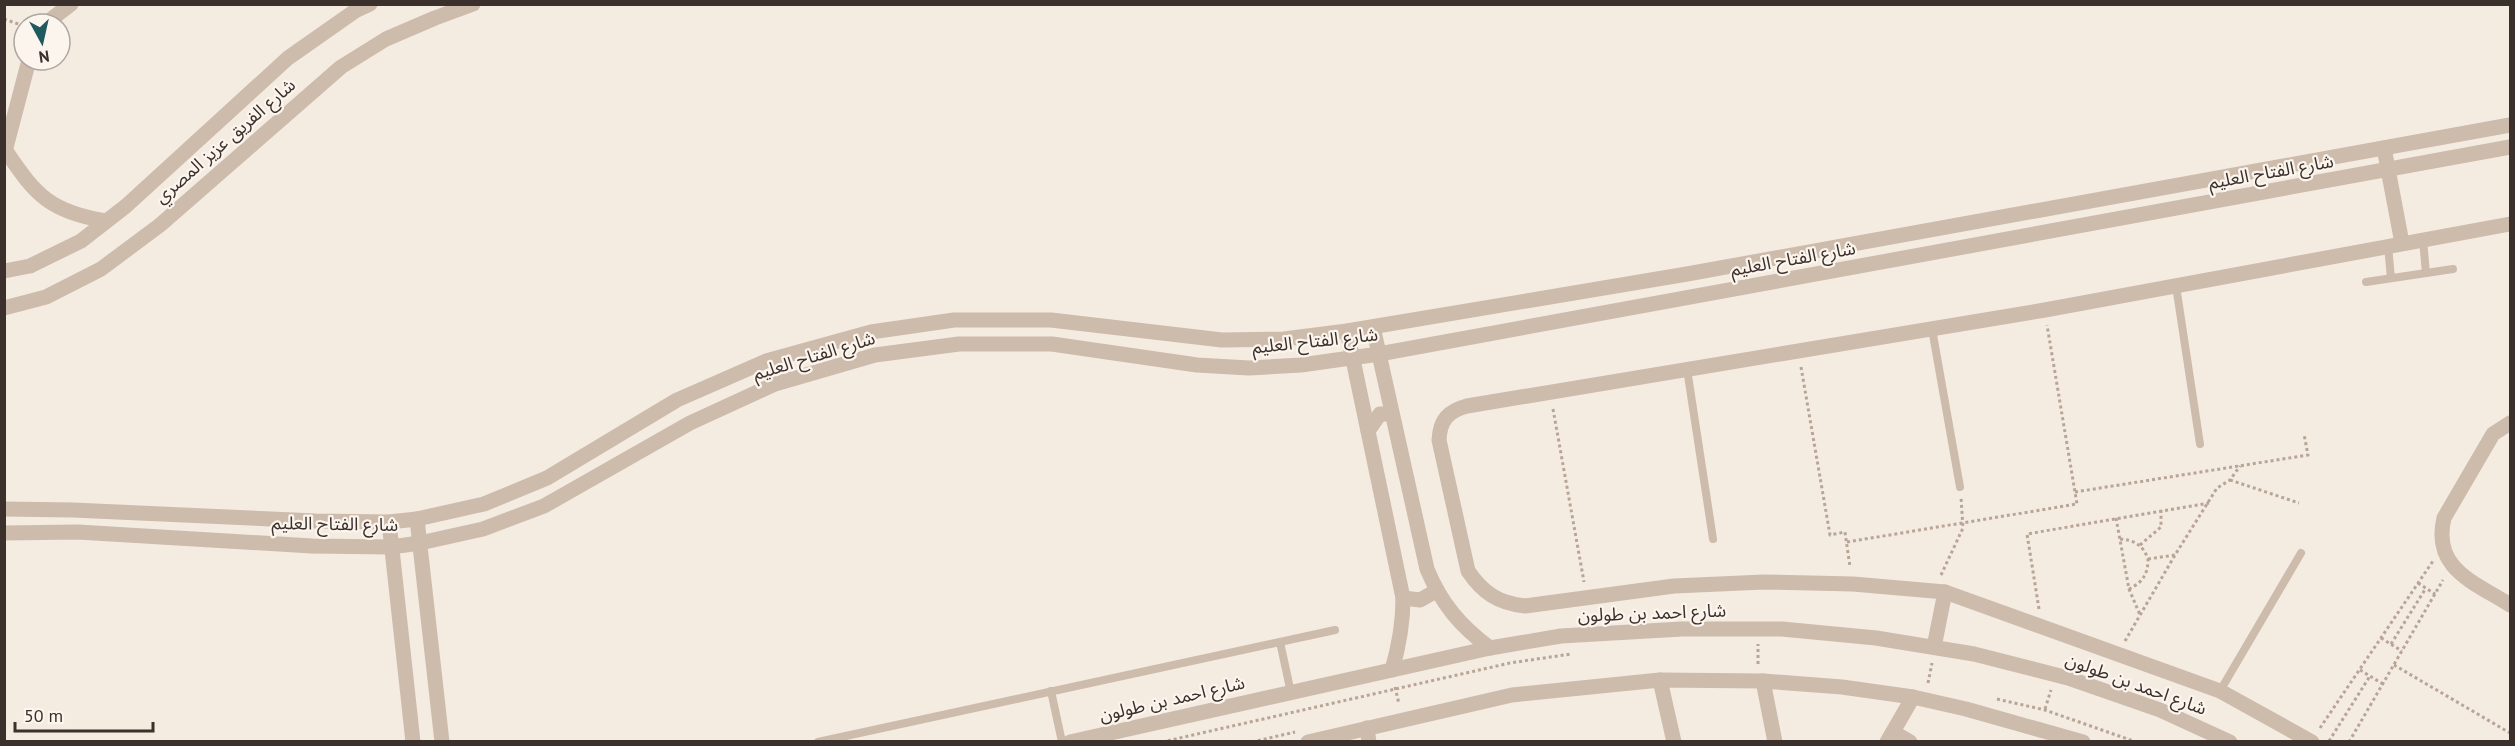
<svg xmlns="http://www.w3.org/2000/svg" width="2515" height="746" viewBox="0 0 2515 746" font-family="'PT Sans','Noto Sans Arabic',sans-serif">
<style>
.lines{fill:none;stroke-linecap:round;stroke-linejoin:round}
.path{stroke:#b9a596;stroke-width:3;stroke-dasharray:3 3;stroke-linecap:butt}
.service{stroke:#cdbbac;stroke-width:8}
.minor{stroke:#cdbbac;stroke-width:15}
.tertiary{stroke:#cdbbac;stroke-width:15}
.labels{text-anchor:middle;stroke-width:4.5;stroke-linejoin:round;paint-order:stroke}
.street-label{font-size:18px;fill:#3b302b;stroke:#fbf5ee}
</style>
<rect width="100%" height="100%" fill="#f4ebe1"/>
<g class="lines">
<!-- path -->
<g class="path">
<path d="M4,19L24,26"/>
<path d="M1801,367L1830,535L1845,532L1850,567"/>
<path d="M1553,409L1584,582"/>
<path d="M2230,480L2299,503"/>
<path d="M2075,492L2308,455L2304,434"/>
<path d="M2116,518L2129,589L2140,615"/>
<path d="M2120,539C2134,540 2143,545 2148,559C2148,574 2143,582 2129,589"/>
<path d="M1847,542L2077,504L2047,325"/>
<path d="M2140,545L2161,527V510"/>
<path d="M2148,559L2175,555"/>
<path d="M1941,575L1963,528L1961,497"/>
<path d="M2418,583L2435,594"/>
<path d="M2039,609L2027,534L2209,503"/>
<path d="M2381,638L2402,651"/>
<path d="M2125,641L2175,555L2217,488L2230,480L2240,466"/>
<path d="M2391,644L2426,588"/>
<path d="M1758,664V644"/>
<path d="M2394,665L2510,733"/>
<path d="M2360,670L2383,684"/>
<path d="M1928,683L1932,663"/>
<path d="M1395,687L1399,704"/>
<path d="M1997,699L2045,710L2136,742"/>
<path d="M2045,709L2051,690"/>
<path d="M2320,728L2433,561"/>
<path d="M2329,741L2370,676"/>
<path d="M1162,742L1510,663L1571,654"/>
<path d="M1252,742L1295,732"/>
<path d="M2349,742L2443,580"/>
</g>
<!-- service -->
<g class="service">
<path d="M2423,240L2426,273"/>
<path d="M2388,246L2391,278"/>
<path d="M2366,282L2453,269"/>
<path d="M2176,286L2200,444"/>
<path d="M1932,329L1960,487"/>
<path d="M1687,369L1713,539"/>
<path d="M1280,642L1291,693"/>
<path d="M1051,691L1062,742"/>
<path d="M2220,691L2301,553"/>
<path d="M818,742L1335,630"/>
</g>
<!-- minor -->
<g class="minor">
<path d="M45,24L71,4"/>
<path d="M2384,148L2402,243"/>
<path d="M6,151C36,196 51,212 106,221"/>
<path d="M4,155L29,60"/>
<path d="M4,271L30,266L81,241L126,206L288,58L355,11L370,4"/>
<path d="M4,308L46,297L101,269L160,225L341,67L386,39L435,18L473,4"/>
<path d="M1373,327L1427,569C1441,603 1460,626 1490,648"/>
<path d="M1347,331L1403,598C1403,624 1399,646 1392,670"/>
<path d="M2510,423L2493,434L2444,518C2432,569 2474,582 2510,605"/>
<path d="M1368,431L1380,414H1392"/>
<path d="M4,509L73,510L316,521L389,522L417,519L484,504L547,478L677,400L766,361L871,332L954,320H1051L1222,340L1284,339L1347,331L1687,274L2510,125"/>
<path d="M417,519L442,742"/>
<path d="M389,522L413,742"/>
<path d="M4,533L78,532L312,546L391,547L420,543L483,529L544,506L690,423L775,384L875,355L959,344H1052L1197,365L1249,368L1301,365L1379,354L2510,147"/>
<path d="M1403,598L1420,600L1436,591"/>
<path d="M1934,647L1945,592"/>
<path d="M1660,680L1674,742"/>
<path d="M1763,681L1775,742"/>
<path d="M1367,728L1369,742"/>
<path d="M1893,732L1910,742"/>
<path d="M1887,742L1913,697"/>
<path d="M2312,742L2220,691L1945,592L1853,584L1764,582L1674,586L1525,606C1498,603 1483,593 1468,571L1439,440C1440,420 1448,411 1467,406L2045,310L2510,224"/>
</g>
<!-- tertiary -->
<g class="tertiary">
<path d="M1070,742L1490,648L1561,636L1682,629H1782L1876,638L1974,654L2068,678L2160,710L2230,742"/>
<path d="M1308,742L1512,695L1660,680L1763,681L1842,687L1913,697L1966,709L2083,742"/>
</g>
</g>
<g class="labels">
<!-- street labels -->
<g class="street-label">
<text transform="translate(225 141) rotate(-41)" y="6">شارع الفريق عزيز المصري</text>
<text transform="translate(2271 172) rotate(-10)" y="6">شارع الفتاح العليم</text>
<text transform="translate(1793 259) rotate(-10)" y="6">شارع الفتاح العليم</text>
<text transform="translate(1315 341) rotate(-6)" y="6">شارع الفتاح العليم</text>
<text transform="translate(814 356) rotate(-17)" y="6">شارع الفتاح العليم</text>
<text transform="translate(335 524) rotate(1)" y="6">شارع الفتاح العليم</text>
<text transform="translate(1652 613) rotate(-2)" y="6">شارع احمد بن طولون</text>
<text transform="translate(2136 684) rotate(20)" y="6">شارع احمد بن طولون</text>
<text transform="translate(1172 699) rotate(-13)" y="6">شارع احمد بن طولون</text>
</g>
</g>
<!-- border -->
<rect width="2515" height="746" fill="none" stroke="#3b302b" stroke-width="12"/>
<!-- north arrow -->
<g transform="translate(42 42) rotate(172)"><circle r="28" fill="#fbf5ee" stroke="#aea6a0" stroke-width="1.5"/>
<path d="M0-4.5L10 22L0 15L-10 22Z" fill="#1f5a5e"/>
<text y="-9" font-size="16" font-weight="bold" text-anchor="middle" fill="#3b302b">N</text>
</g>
<!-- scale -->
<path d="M15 722v9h138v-9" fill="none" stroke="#3b302b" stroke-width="3"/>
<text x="24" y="722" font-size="18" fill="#3b302b" stroke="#fbf5ee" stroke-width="4.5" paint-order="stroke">50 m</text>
</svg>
